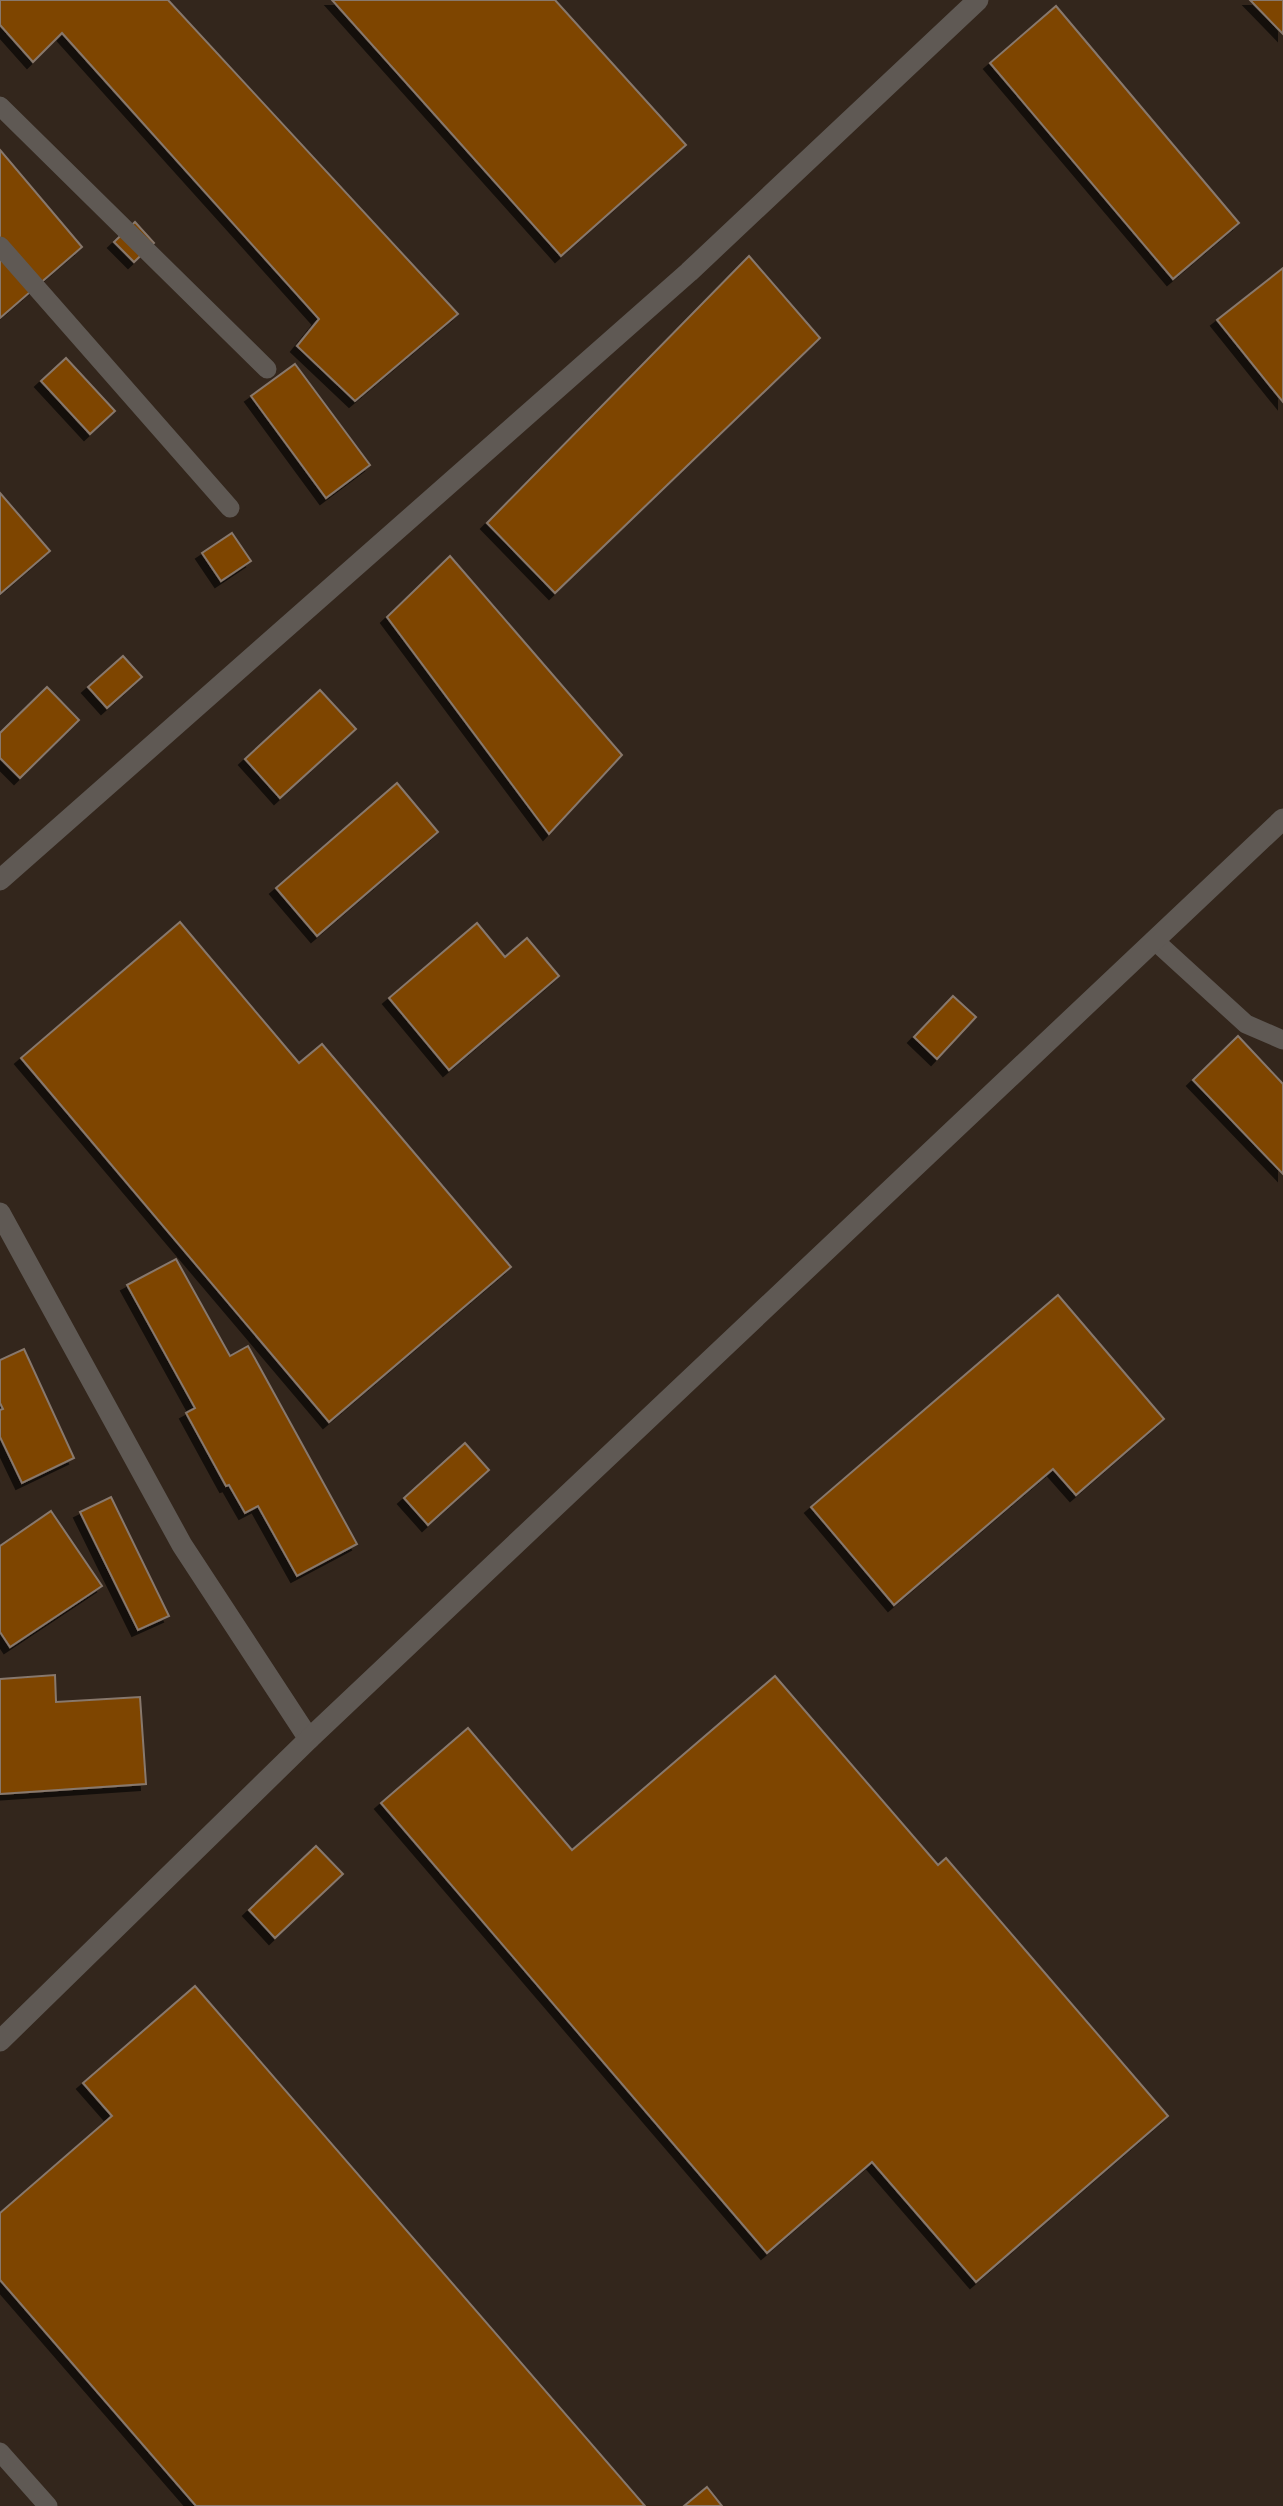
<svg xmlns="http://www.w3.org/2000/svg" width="1283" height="2506" viewBox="0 0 1283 2506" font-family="Manrope,sans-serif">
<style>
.building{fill:#7e4500;stroke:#88786c;stroke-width:2;filter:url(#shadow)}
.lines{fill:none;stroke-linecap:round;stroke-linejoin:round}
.lane{stroke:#5f5954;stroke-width:19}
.street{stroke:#5f5954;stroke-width:21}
</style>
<defs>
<filter id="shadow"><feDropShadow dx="-6" dy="6" stdDeviation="0" flood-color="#0009"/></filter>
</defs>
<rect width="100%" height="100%" fill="#33261c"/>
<!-- building -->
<g class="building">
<path d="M0,0H168L458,314L355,401L297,346L319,319L62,33L33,62L0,25Z"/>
<path d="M332,0H555L686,145L561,256Z"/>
<path d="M1250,0H1283V34Z"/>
<path d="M1056,6L1239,223L1173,279L990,63Z"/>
<path d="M0,150L82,247L0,318Z"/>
<path d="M135,222L154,243L134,262L114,242Z"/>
<path d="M749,256L820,338L555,593L487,523Z"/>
<path d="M1283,268V402L1217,320Z"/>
<path d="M66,358L115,411L90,434L41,381Z"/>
<path d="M295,364L370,465L326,498L251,396Z"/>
<path d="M0,493L50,551L0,594Z"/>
<path d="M232,533L251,561L221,581L202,553Z"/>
<path d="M450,556L622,755L549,834L387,617Z"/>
<path d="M123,656L142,677L107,708L88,687Z"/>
<path d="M47,687L79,720L20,778L0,758V733Z"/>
<path d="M320,690L356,729L280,798L245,759Z"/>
<path d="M397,783L438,832L317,936L276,888Z"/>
<path d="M180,922L299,1063L322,1044L511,1267L329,1422L21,1058Z"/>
<path d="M477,923L505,957L527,938L559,976L449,1070L389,998Z"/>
<path d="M953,996L976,1017L937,1059L914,1037Z"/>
<path d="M1238,1036L1283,1084V1174L1193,1080Z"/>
<path d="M176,1259L230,1356L248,1346L357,1544L297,1576L258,1506L245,1513L229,1485L226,1486L186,1413L195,1408L127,1285Z"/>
<path d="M1058,1295L1164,1419L1076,1495L1053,1469L894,1605L811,1507Z"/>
<path d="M24,1349L74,1458L22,1483L0,1437V1410L3,1409L0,1403V1360Z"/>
<path d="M465,1443L489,1470L428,1525L404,1498Z"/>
<path d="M111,1497L169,1616L138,1630L80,1512Z"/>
<path d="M51,1511L102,1586L10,1647L0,1632V1546Z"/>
<path d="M55,1675L56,1702L140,1697L146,1784L0,1794V1679Z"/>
<path d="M775,1676L938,1865L946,1858L1168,2116L976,2282L872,2162L767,2253L381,1803L468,1728L572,1850Z"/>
<path d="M316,1846L343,1874L275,1938L249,1910Z"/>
<path d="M195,1986L645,2506H196L0,2280V2213L112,2116L83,2083Z"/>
<path d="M707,2487L722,2506H684Z"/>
</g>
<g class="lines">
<!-- lane -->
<g class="lane">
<path d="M0,106L267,369"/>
<path d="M0,246L230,508"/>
<path d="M1154,940L1246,1024L1283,1040"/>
<path d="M0,2452L48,2506"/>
</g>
<!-- street -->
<g class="street">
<path d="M0,880L689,272L978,0"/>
<path d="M0,1213L182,1545L309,1739"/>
<path d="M0,2041L309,1739L1283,819"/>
</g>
</g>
</svg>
